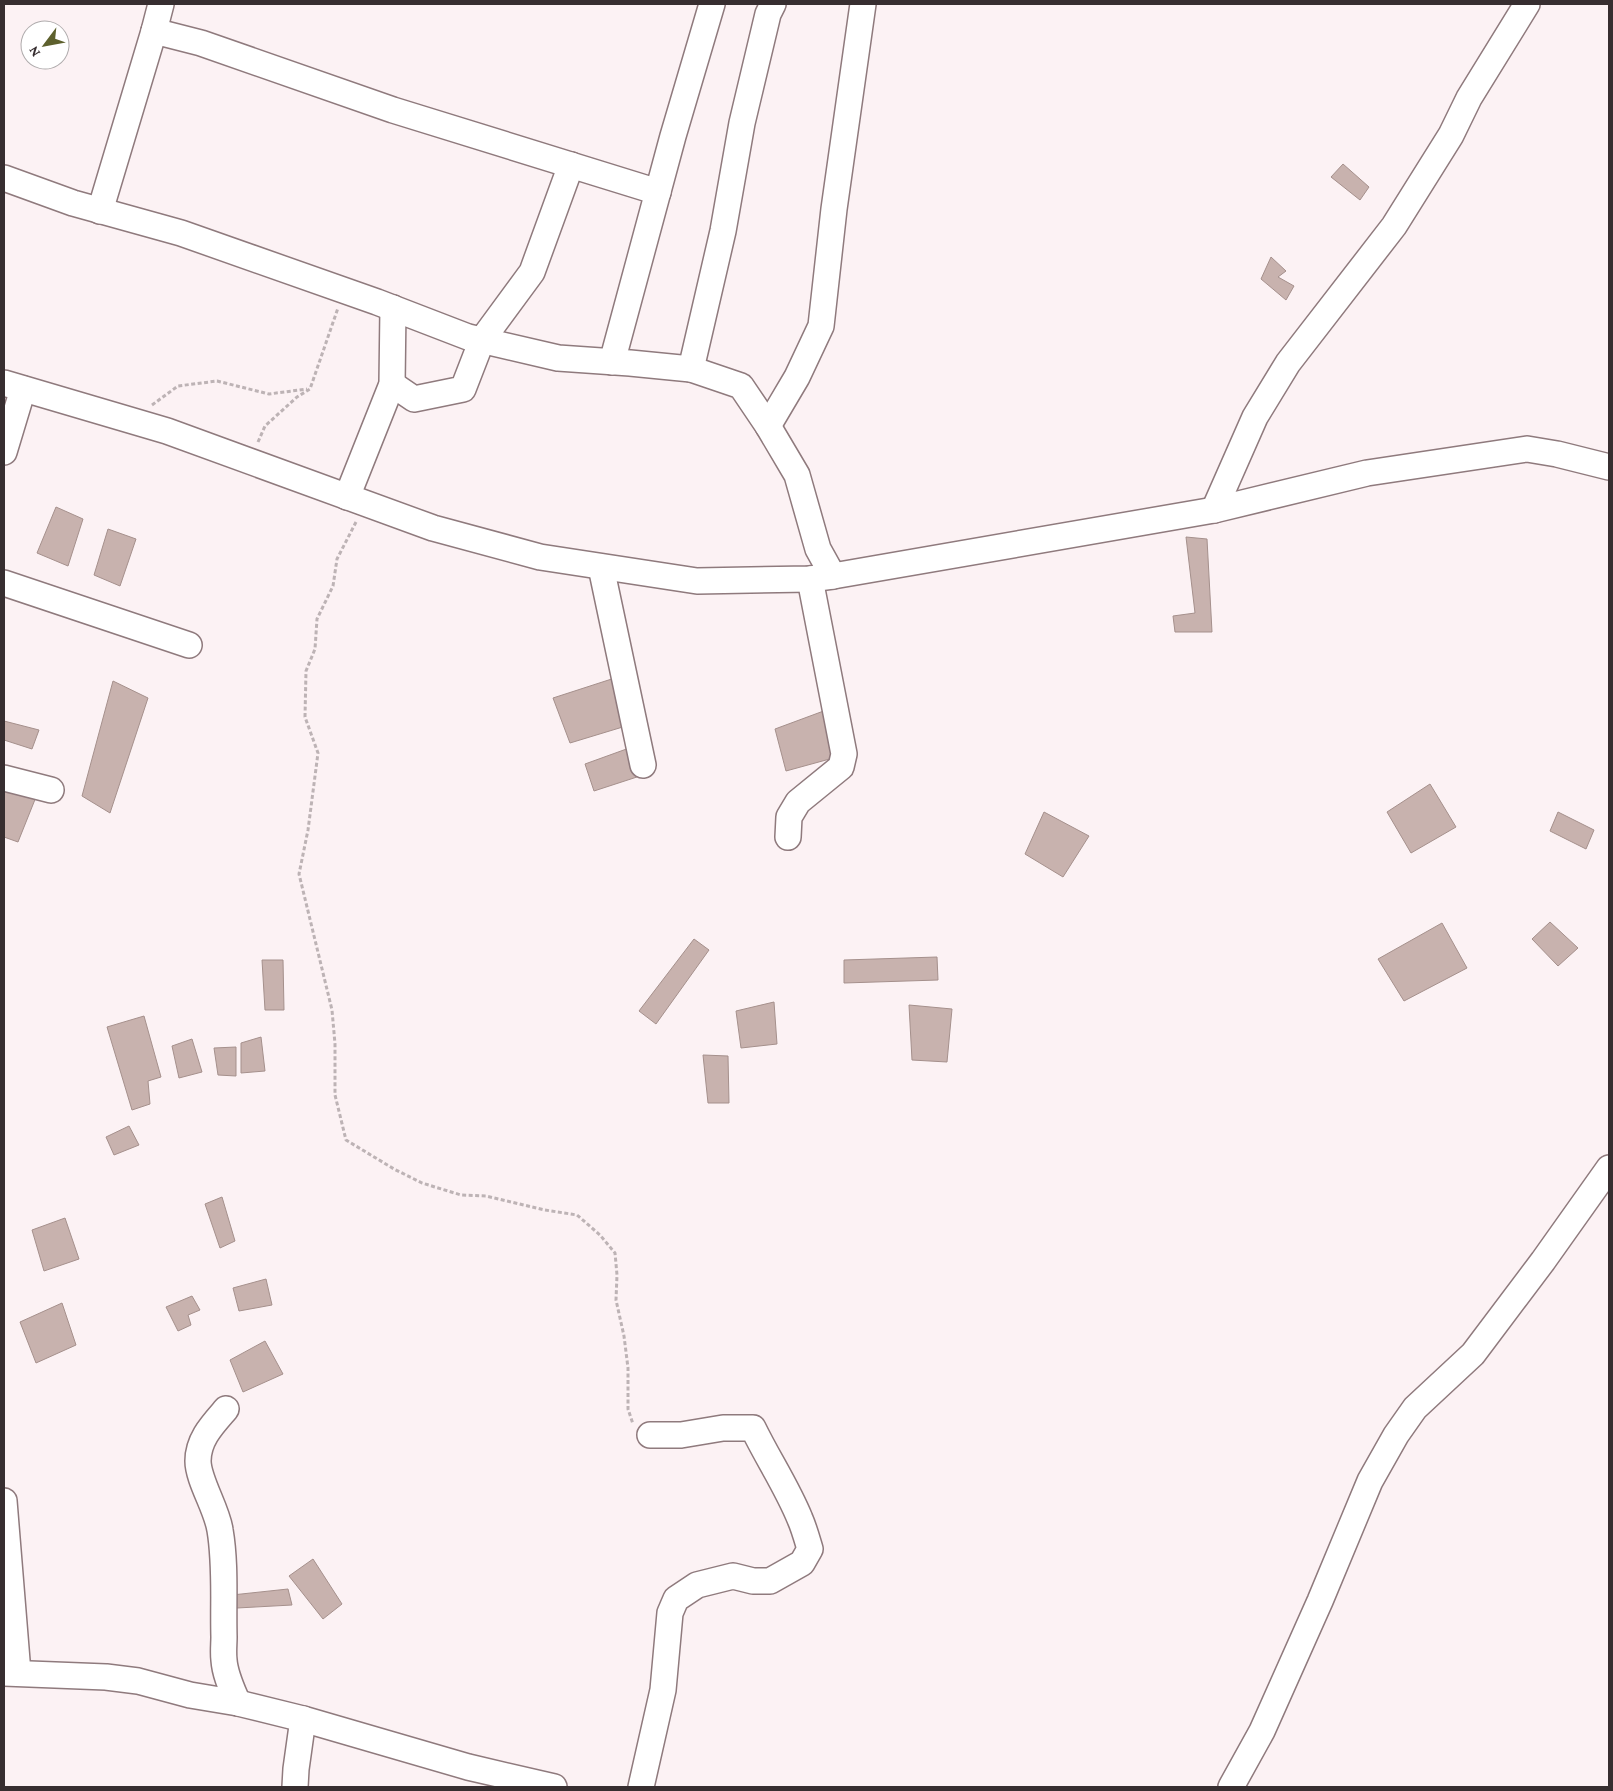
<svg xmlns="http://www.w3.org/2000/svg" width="1613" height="1791" viewBox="0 0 1613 1791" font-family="'Crimson Pro',serif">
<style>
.building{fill:#c8b2ae;stroke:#a5908c}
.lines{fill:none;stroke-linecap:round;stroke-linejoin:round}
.minor-casing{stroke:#8f7a7d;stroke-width:28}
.path{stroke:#bdb3b5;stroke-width:3;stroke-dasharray:4 2.5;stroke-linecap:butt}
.minor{stroke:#fff;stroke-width:25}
</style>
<rect width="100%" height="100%" fill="#fcf2f4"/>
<!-- building -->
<g class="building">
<path d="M1343,164L1369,187L1360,200L1331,177Z"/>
<path d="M1271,257L1286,271L1278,277L1294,286L1286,300L1261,279Z"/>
<path d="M56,507L83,519L68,566L37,553Z"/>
<path d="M108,529L136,539L120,586L94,575Z"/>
<path d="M1186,537L1207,539L1212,632H1175L1173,616L1195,613Z"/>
<path d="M624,675L626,726L570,743L553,698Z"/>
<path d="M113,681L148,698L110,813L82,796Z"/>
<path d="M829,709L837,757L786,771L775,729Z"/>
<path d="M4,721L39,730L32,749L4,740Z"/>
<path d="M632,747L640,776L594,791L585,764Z"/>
<path d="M1430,784L1456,827L1411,853L1387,812Z"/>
<path d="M4,785L38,792L18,842L4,837Z"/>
<path d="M1044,812L1089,836L1063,877L1025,854Z"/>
<path d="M1558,812L1594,830L1586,849L1550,831Z"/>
<path d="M1550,922L1578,948L1558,966L1532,939Z"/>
<path d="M1442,923L1467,968L1404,1001L1378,959Z"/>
<path d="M694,939L709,950L656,1024L639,1011Z"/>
<path d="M937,957L938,980L844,983V960Z"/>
<path d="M262,960H283L284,1010H265Z"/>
<path d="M774,1002L777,1044L741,1048L736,1011Z"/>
<path d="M909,1005L952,1009L947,1062L912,1060Z"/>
<path d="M144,1016L161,1077L148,1081L150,1104L132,1110L107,1027Z"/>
<path d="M261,1037L265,1071L241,1073V1043Z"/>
<path d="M192,1039L202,1072L179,1078L172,1046Z"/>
<path d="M236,1047V1076L218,1075L214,1048Z"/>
<path d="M703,1055L728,1056L729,1103H708Z"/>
<path d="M129,1126L139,1145L114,1155L106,1137Z"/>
<path d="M222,1197L235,1241L220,1248L205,1204Z"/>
<path d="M65,1218L79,1259L44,1271L32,1230Z"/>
<path d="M266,1279L272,1305L239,1311L233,1288Z"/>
<path d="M192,1296L200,1310L188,1315L191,1325L178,1331L166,1307Z"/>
<path d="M62,1303L76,1345L36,1363L20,1322Z"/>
<path d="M265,1341L283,1374L243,1392L230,1360Z"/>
<path d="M313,1559L342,1604L323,1619L289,1576Z"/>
<path d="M288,1589L292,1605L237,1608L232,1595Z"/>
</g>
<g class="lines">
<!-- minor casing -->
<g class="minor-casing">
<g id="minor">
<path d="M154,31L201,43L393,110L658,192"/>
<path d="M4,178L73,203L181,233L377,302L468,337L558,358L630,363L691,369L741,386L768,426L797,475L818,549L833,576"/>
<path d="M100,211L154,31L161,4"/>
<path d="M612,362L673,136L712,4"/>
<path d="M691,369L723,231L742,123L768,14L773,4"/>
<path d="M4,383L167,431L433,528L540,557L697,581L810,579L833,576L1214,510L1367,473L1527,449L1557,454L1609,467"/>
<path d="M392,384L414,399L463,389L482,340L532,272L571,165"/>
<path d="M768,426L797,377L821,326L834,209L863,4"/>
<path d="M4,452L23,389"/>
<path d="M347,497L392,384L393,308"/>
<path d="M1214,510L1255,417L1288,363L1394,226L1451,135L1469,98L1527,4"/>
<path d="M601,567L643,765"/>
<path d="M4,583L189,645"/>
<path d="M4,778L51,790"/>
<path d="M788,837L789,817L798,802L841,767L844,754L810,579"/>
<path d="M226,1409C213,1424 198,1439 198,1461C198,1480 217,1509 220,1530C226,1565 223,1602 224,1637C224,1644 223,1652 224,1660C225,1675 232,1689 238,1703"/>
<path d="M4,1501L18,1673"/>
<path d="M4,1673L106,1677L138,1681L190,1695L238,1703L303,1719L468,1767L554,1787"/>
<path d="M295,1787L296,1769L303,1719"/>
<path d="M641,1787L663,1690L670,1613L676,1599L697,1585L733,1576L753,1581H770L802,1563L810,1549C807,1539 804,1528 800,1519C787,1487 768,1459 753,1428H723L681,1435H650"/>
<path d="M1231,1787L1262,1731L1320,1601L1370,1481L1396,1435L1415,1408L1473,1354L1543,1261L1609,1168"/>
</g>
</g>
<!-- path -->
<g class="path">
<path d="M152,405L178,386L217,381L269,394L307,389"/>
<path d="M258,442L265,426L297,397L310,389L338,308"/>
<path d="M356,522L337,559L333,586L317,619L315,649L306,671L305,717L318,753L308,830L299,874L332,1010L335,1044V1095L346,1140L394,1169L422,1183L461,1195L486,1196L545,1210L577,1215L600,1235L615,1253L617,1275L616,1300L624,1336L628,1368V1409L633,1424"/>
</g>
<!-- minor -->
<use href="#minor" class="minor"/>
</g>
<!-- border -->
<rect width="1613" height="1791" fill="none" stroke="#372e30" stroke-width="10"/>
<!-- north arrow -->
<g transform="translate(45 45) rotate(238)"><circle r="24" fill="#ffffff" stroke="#afabac"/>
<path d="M0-4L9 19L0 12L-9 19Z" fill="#5d602d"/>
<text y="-8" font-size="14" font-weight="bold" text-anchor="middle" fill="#372e30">N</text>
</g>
</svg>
